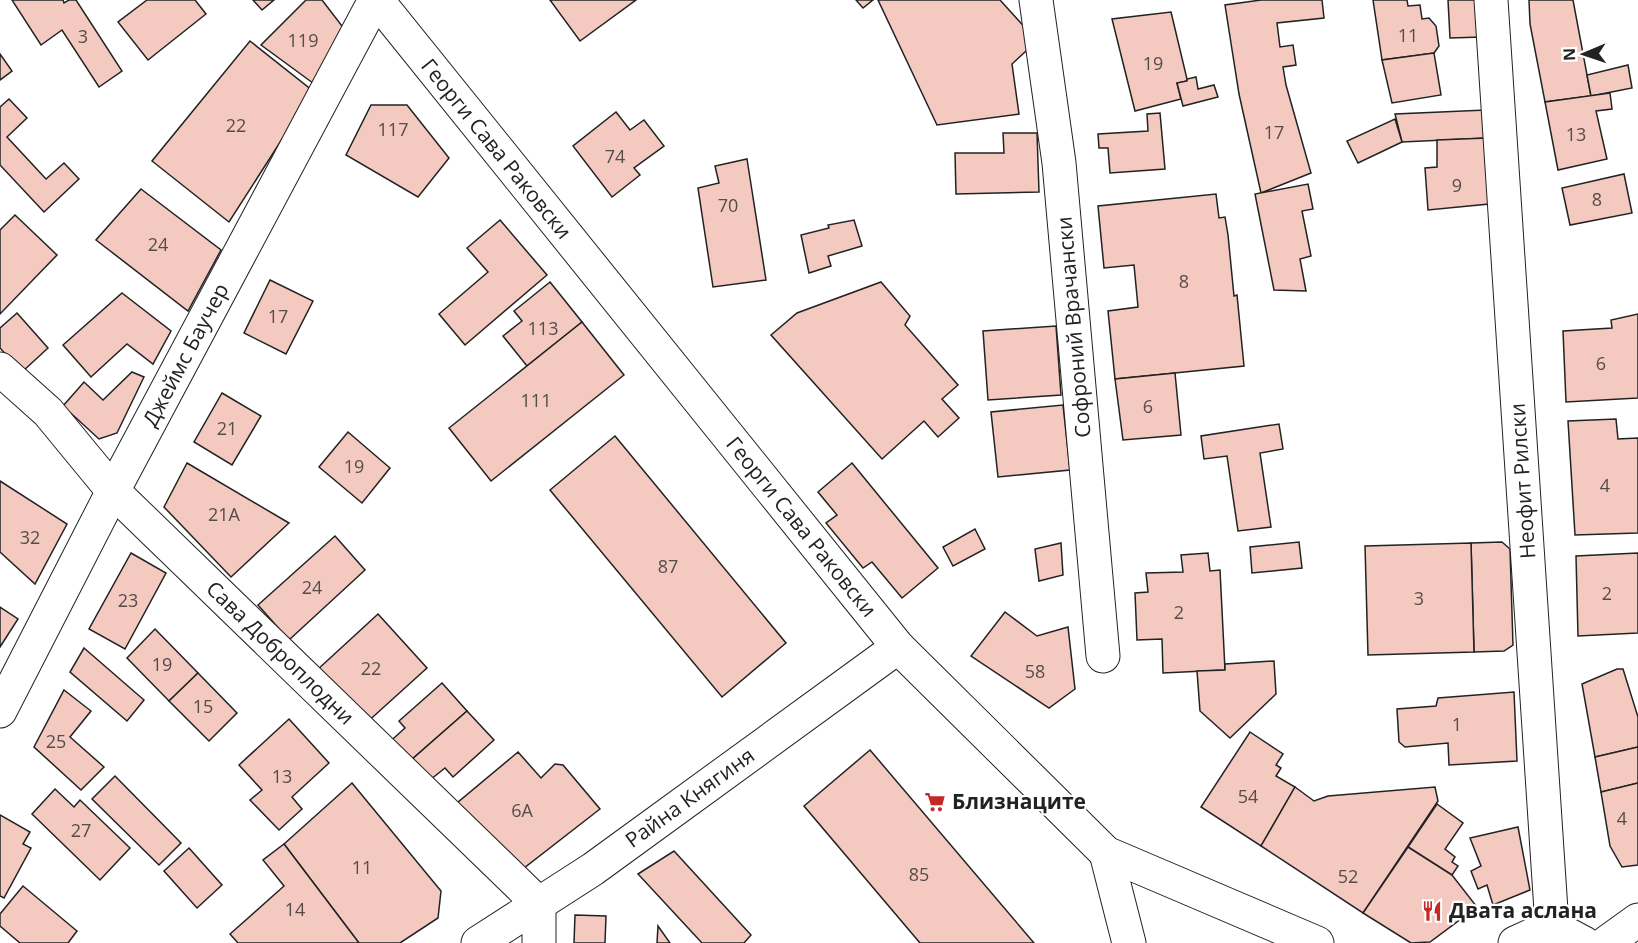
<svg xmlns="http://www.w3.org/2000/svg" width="1638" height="943" viewBox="0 0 1638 943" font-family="'Open Sans',sans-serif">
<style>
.building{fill:#f3c9c0;stroke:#222;stroke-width:1.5}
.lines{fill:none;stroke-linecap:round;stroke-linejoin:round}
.minor-casing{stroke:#222;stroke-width:35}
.minor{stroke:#fff;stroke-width:33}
.labels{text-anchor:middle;stroke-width:4.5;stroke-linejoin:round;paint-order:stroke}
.number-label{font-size:18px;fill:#564c4a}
.street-label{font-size:21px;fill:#222;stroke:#fff}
.poi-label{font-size:21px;font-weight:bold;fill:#222;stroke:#fff;text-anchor:start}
</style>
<rect width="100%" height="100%" fill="#fff"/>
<!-- building -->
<g class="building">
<path d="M12,0H63L64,3L69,0H76L122,71L99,87L62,30L41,45Z"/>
<path d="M147,0H195L206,14L148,60L118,22Z"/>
<path d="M253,0H274L262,10Z"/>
<path d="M306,0H322L342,26L344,37L317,86L261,45Z"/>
<path d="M550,0H636L580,41Z"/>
<path d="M856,0H873L863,8Z"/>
<path d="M878,0H1000L1037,41L1012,64L1019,114L937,125Z"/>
<path d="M1261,0H1322L1324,18L1277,23L1280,47L1293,45L1296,65L1283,67L1286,85L1311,173L1261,193L1239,94L1225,5Z"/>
<path d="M1373,0H1407L1408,6L1420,5L1422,19L1429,18L1436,26L1439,46L1434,53L1382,60Z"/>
<path d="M1448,0H1480L1482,37L1450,38Z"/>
<path d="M1529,0H1573L1591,96L1545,102L1530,24Z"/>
<path d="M1171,12L1187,79V81L1177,83L1181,99L1135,111L1112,19Z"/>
<path d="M250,41L313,91L229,222L152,161Z"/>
<path d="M1434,53L1441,95L1392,103L1382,60Z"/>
<path d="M0,54L12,71L0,80Z"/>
<path d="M1628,65L1632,88L1591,96L1587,75Z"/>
<path d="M1196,77L1198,89L1214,85L1218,97L1183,106L1177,83L1187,81V79Z"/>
<path d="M1610,93L1612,109L1596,111L1607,159L1558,170L1545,102Z"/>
<path d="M9,99L27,118L7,137L46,179L64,163L79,179L44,212L0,165V107Z"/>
<path d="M371,105H407L449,158L418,197L346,155Z"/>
<path d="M1486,110L1487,138L1402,142L1395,114Z"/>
<path d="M616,112L630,130L644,120L664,146L634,168L640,175L612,197L573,146Z"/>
<path d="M1160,113L1165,169L1110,173L1108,148H1099L1098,134L1148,131L1147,114Z"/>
<path d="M1395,119L1402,142L1358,163L1347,141Z"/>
<path d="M1003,133H1037L1039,192L956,194L955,153H1004Z"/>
<path d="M1487,138L1489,204L1428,210L1425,168L1437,167V140Z"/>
<path d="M747,159L766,280L713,287L698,188L719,183L715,166Z"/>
<path d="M1624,174L1632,213L1570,225L1562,188Z"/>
<path d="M1308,184L1313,209L1302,211L1311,256L1300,259L1306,291L1274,290L1255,194Z"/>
<path d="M141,189L221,250L188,311L96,240Z"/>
<path d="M1216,194L1219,218L1225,217L1228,235L1234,296L1237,295L1244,366L1115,379L1108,311L1138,307L1134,265L1104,268L1098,206Z"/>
<path d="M15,215L57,255L0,314V230Z"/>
<path d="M500,220L547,275L465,345L439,314L488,272L467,248Z"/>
<path d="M854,220L862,246L828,256L831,266L809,273L801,235L829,228L828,225Z"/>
<path d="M270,280L313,301L286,354L244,333Z"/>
<path d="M550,282L582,322L527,366L503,336L522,321L514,311Z"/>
<path d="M881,282L910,316L905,325L958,385L942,399L959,418L938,437L924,421L882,459L771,335L797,313Z"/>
<path d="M122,293L171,331L153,364L127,344L91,377L63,345Z"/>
<path d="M17,313L48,348L22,372L0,348V328Z"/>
<path d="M1638,314V398L1566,402L1563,331L1612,328L1611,320Z"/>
<path d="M582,322L624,375L491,481L449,428Z"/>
<path d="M1056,326L1061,395L988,400L983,331Z"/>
<path d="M132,372L144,377L117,433L99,439L63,406L84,382L103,400Z"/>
<path d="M1175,373L1181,435L1123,440L1115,379Z"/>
<path d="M222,393L261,416L232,465L194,442Z"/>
<path d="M1063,405L1070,470L998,477L991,412Z"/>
<path d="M1616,419L1618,439L1638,438V533L1575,535L1568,421Z"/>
<path d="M1279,424L1283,449L1260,453L1271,527L1238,531L1227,456L1204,459L1201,436Z"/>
<path d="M348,432L390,468L362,503L319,467Z"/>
<path d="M615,436L786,643L722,697L550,490Z"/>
<path d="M187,463L289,523L231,577L164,507Z"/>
<path d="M852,463L938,568L902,598L872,562L863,568L826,523L837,515L818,492Z"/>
<path d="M0,481L67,524L35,584L0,552Z"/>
<path d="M975,529L985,549L953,566L943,547Z"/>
<path d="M335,536L365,570L289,640L258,605Z"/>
<path d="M1299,542L1302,568L1252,573L1250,547Z"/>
<path d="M1502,542L1510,549L1513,645L1504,651L1474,652L1471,543Z"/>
<path d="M1061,543L1063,575L1039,581L1035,549Z"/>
<path d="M1471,543L1474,652L1368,655L1365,546Z"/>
<path d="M131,553L166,573L125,649L89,629Z"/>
<path d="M1208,553L1210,571L1220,570L1225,670L1163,673L1162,639L1137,640L1135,593L1148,592L1146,573L1183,572L1181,555Z"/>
<path d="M1638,553V633L1578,636L1576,556Z"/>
<path d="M0,607L18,619L0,647Z"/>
<path d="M1005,612L1037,636L1068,627L1075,689L1049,708L971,656Z"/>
<path d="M378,614L427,668L364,725L316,671Z"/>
<path d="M155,629L198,673L169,701L127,658Z"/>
<path d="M84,648L144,700L127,721L70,672Z"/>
<path d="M1274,661L1276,694L1230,738L1200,711L1197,671L1225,670V664Z"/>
<path d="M1617,669H1623L1638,717V747L1595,757L1582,684Z"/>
<path d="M198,673L237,713L209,741L169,701Z"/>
<path d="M442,683L467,711L402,768L384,747L405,728L399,721Z"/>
<path d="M64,690L91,711L70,737L104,767L81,790L34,747Z"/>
<path d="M1514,692L1517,761L1449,765L1448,743L1405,747L1399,742L1397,709L1436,706L1438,698Z"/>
<path d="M467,711L494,740L453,777L445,768L420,788L402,768Z"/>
<path d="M289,719L329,763L292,797L302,809L279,830L250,800L262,790L239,765Z"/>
<path d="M1250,732L1283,754L1276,765L1281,768L1276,776L1295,787L1261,846L1201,807Z"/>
<path d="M1638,747V783L1601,792L1595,757Z"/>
<path d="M870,750L1034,943H920L804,806Z"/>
<path d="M518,752L541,778L555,764L563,765L600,809L524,868L445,813Z"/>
<path d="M115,776L181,843L159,865L92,799Z"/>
<path d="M352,783L441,891L438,918L400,943H359L284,844Z"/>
<path d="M1638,783V865L1622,867L1610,846L1601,792Z"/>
<path d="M1295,787L1314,801L1328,796L1435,787L1438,801L1363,913L1261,846Z"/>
<path d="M55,789L74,807L80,800L130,848L100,880L32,814Z"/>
<path d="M1437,804L1463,823L1445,849L1455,857L1452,862L1458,866L1452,875L1408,847Z"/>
<path d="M0,815L30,832L23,844L31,848L4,898L0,896Z"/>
<path d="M1518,827L1530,890L1493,905L1487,885L1478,889L1471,871L1481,866L1470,838Z"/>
<path d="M284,844L359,943H238L230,934L284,886L263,860Z"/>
<path d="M1408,847L1452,875L1477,907L1430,942L1411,943L1363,913Z"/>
<path d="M189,848L222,885L197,908L164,871Z"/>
<path d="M674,851L751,935L744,943H702L638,874Z"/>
<path d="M23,886L77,931L68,943H20L0,926V914Z"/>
<path d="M575,915L606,916L605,943H574Z"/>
<path d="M658,926L670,943H657Z"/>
</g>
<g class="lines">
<!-- minor casing -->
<g class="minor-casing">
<g id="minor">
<path d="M377,0L898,647L1106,853L1317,943"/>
<path d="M1036,0L1059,163L1103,656"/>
<path d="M1491,0L1552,926L1584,943"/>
<path d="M0,369L48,412L113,491L539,904V943"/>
<path d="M0,711L113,491L375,0"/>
<path d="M1106,853L1129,943"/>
<path d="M478,943L593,869L898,647"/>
<path d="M1515,943L1552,926"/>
<path d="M1606,943L1638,920"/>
</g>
</g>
<!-- minor -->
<use href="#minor" class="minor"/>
</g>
<!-- icons -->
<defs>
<g id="supermarket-bare" transform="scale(1.62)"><path d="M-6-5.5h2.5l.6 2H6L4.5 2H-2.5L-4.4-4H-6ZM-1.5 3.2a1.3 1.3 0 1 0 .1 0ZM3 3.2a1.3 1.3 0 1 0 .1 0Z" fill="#c62828" stroke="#fff" stroke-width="2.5" paint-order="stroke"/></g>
<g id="restaurant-bare" transform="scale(1.62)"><path d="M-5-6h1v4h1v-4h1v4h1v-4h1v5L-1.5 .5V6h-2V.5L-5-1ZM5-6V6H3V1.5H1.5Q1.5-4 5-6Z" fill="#c62828" stroke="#fff" stroke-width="2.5" paint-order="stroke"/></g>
</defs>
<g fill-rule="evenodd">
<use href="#supermarket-bare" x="935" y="802"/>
<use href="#restaurant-bare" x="1432" y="911"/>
</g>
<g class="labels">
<!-- number labels -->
<g class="number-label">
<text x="1408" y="42">11</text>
<text x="83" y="43">3</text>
<text x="303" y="47">119</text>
<text x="1153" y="70">19</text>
<text x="236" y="132">22</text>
<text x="393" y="136">117</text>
<text x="1274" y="139">17</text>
<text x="1576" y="141">13</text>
<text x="615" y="163">74</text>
<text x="1457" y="192">9</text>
<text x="1597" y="206">8</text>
<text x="728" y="212">70</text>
<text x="158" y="251">24</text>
<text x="1184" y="288">8</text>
<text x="278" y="323">17</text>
<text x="543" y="335">113</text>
<text x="1601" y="370">6</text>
<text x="536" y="407">111</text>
<text x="1148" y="413">6</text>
<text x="227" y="435">21</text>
<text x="354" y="473">19</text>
<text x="1605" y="492">4</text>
<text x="224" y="521">21А</text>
<text x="30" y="544">32</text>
<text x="668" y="573">87</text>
<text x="312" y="594">24</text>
<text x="1607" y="600">2</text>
<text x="1419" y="605">3</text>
<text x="128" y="607">23</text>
<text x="1179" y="619">2</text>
<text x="162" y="671">19</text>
<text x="371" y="675">22</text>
<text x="1035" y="678">58</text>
<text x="203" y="713">15</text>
<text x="1457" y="731">1</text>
<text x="56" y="748">25</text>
<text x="282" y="783">13</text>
<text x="1248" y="803">54</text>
<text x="522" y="817">6А</text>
<text x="1622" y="825">4</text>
<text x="81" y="837">27</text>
<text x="362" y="874">11</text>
<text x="919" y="881">85</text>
<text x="1348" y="883">52</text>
<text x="295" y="916">14</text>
</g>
<!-- street labels -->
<g class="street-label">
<text transform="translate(496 149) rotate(51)" y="7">Георги Сава Раковски</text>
<text transform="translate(1074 327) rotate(-95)" y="7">Софроний Врачански</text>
<text transform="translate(186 355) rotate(-62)" y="7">Джеймс Баучер</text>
<text transform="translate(1523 481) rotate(-94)" y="7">Неофит Рилски</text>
<text transform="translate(801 527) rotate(51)" y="7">Георги Сава Раковски</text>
<text transform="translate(280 653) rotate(44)" y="7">Сава Доброплодни</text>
<text transform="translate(690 798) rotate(-36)" y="7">Райна Княгиня</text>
</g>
<!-- poi labels -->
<g class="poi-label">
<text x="952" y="809">Близнаците</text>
<text x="1449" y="918">Двата аслана</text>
</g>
</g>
<!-- north arrow -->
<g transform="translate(1584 54) rotate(268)" stroke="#ffffff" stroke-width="4.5" paint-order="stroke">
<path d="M0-4.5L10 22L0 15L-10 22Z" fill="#222222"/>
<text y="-9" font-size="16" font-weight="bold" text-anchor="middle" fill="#222222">N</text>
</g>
</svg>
